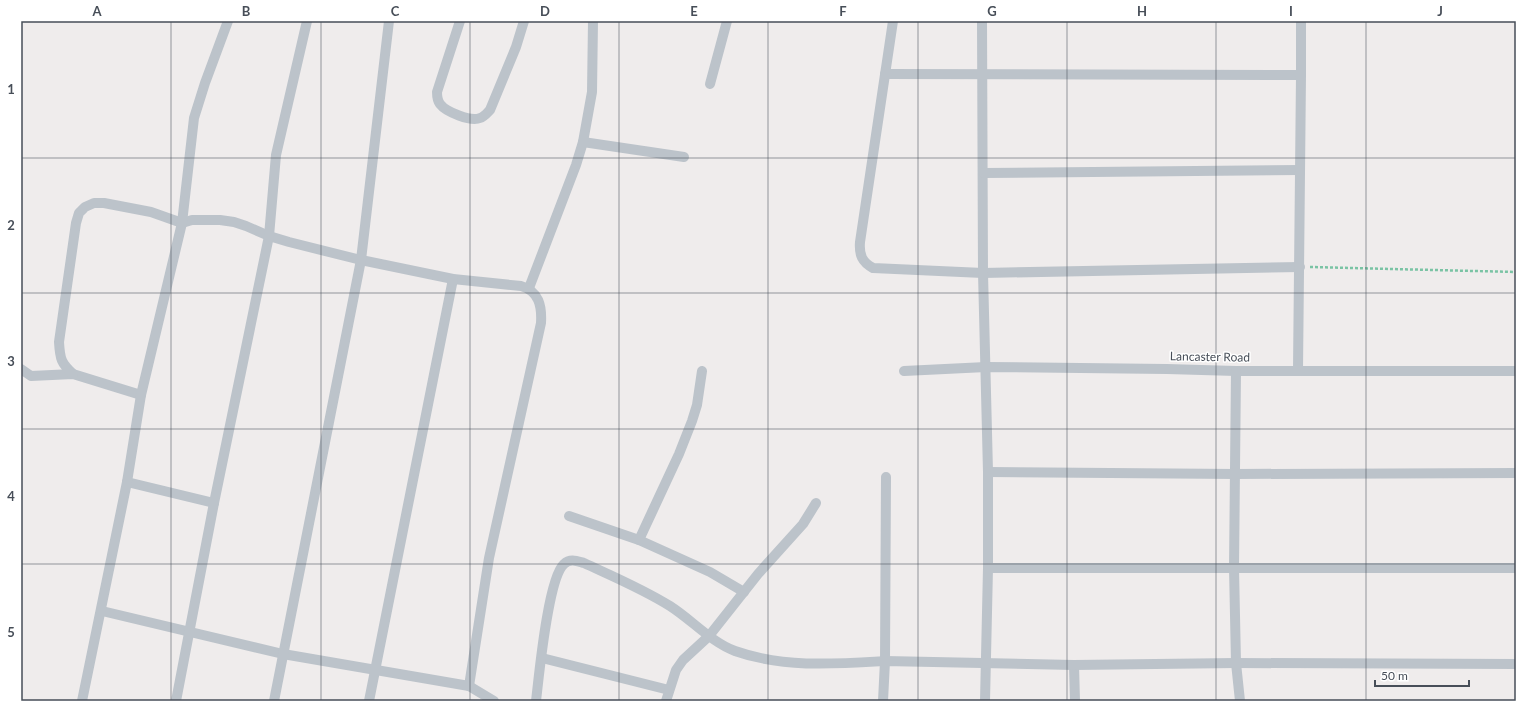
<svg xmlns="http://www.w3.org/2000/svg" width="1537" height="722" viewBox="0 0 1537 722" font-family="Lato,sans-serif">
<style>
.lines{fill:none;stroke-linecap:round;stroke-linejoin:round}
.path{stroke:#7ac3a4;stroke-width:2.5;stroke-dasharray:3 2;stroke-linecap:butt}
.street{stroke:#bcc3ca;stroke-width:10}
.grid{fill:none;stroke:#474e58;stroke-width:1;stroke-opacity:0.55}
.labels{text-anchor:middle;stroke-width:3;stroke-linejoin:round;paint-order:stroke}
.street-label{font-size:12px;fill:#474e58;stroke:#fff}
.neatline{fill:none;stroke:#474e58;stroke-width:1.5}
.grid-label{font-size:13px;text-anchor:middle;font-weight:bold;fill:#474e58}
</style>
<rect width="100%" height="100%" fill="#efecec"/>
<g class="lines">
<!-- path -->
<path class="path" d="M1310,267L1516,272"/>
<!-- street -->
<g class="street">
<path d="M460,21L437,92C437,96 437,100 440,104C446,112 471,122 480,118C484,117 487,113 490,110L516,47L524,21"/>
<path d="M893,21L860,242C859,255 862,262 873,268L983,273L1300,267"/>
<path d="M982,21L983,273L988,472V568L985,701"/>
<path d="M885,74L1301,75"/>
<path d="M710,84L727,21"/>
<path d="M583,142L684,157"/>
<path d="M984,173L1300,170"/>
<path d="M529,288L576,165L583,142L592,92L593,21"/>
<path d="M21,369L31,376L73,374L141,395"/>
<path d="M1298,370L1301,75V21"/>
<path d="M904,371L986,367L1167,369L1236,371H1516"/>
<path d="M1236,371L1234,568L1236,663L1240,701"/>
<path d="M73,374C61,363 60,359 59,342L76,223L79,213L85,207L94,203H104L151,212L182,223L192,220H220L234,222L246,226L269,236L289,242L361,260L453,279L521,286C539,291 542,306 541,323L489,558L469,686"/>
<path d="M988,472L1236,474L1516,473"/>
<path d="M127,482L214,503"/>
<path d="M569,516L639,540L710,572L744,592"/>
<path d="M639,540L679,454L692,421L697,405L702,371"/>
<path d="M988,568H1516"/>
<path d="M102,611L283,654L469,686L494,701"/>
<path d="M542,658L669,690"/>
<path d="M1074,665L1075,701"/>
<path d="M82,701L127,482L141,395L182,223L194,118L205,83L228,21"/>
<path d="M176,701L214,503L269,236L276,155L307,21"/>
<path d="M274,701L361,260L389,21"/>
<path d="M369,701L453,279"/>
<path d="M536,701C539,676 548,578 564,564C570,558 577,561 584,563C612,576 643,589 670,606C692,620 711,642 735,651C783,668 835,664 885,661L1074,665L1236,663L1516,664"/>
<path d="M666,701L676,670L683,660L709,636L758,574L803,524L816,503"/>
<path d="M883,701L885,661L886,477"/>
</g>
</g>
<!-- grid -->
<path class="grid" d="M171,21V701M321,21V701M470,21V701M619,21V701M768,21V701M918,21V701M1067,21V701M1216,21V701M1366,21V701M21,158H1516M21,293H1516M21,429H1516M21,564H1516"/>
<g class="labels">
<!-- street labels -->
<g class="street-label">
<text transform="translate(1210 357) rotate(1)" y="4">Lancaster Road</text>
</g>
</g>
<!-- border -->
<rect width="1537" height="722" fill="none" stroke="#ffffff" stroke-width="44"/>
<!-- scale -->
<path d="M1375 680v6h94v-6" fill="none" stroke="#474e58" stroke-width="2"/>
<text x="1381" y="680" font-size="12" fill="#474e58" stroke="#ffffff" stroke-width="3" paint-order="stroke">50 m</text>
<rect x="22" y="22" width="1493" height="678" class="neatline"/>
<g class="grid-label">
<text x="97" y="16">A</text>
<text x="246" y="16">B</text>
<text x="395" y="16">C</text>
<text x="545" y="16">D</text>
<text x="694" y="16">E</text>
<text x="843" y="16">F</text>
<text x="992" y="16">G</text>
<text x="1142" y="16">H</text>
<text x="1291" y="16">I</text>
<text x="1440" y="16">J</text>
<text x="11" y="94">1</text>
<text x="11" y="230">2</text>
<text x="11" y="366">3</text>
<text x="11" y="501">4</text>
<text x="11" y="637">5</text>
</g>
</svg>
